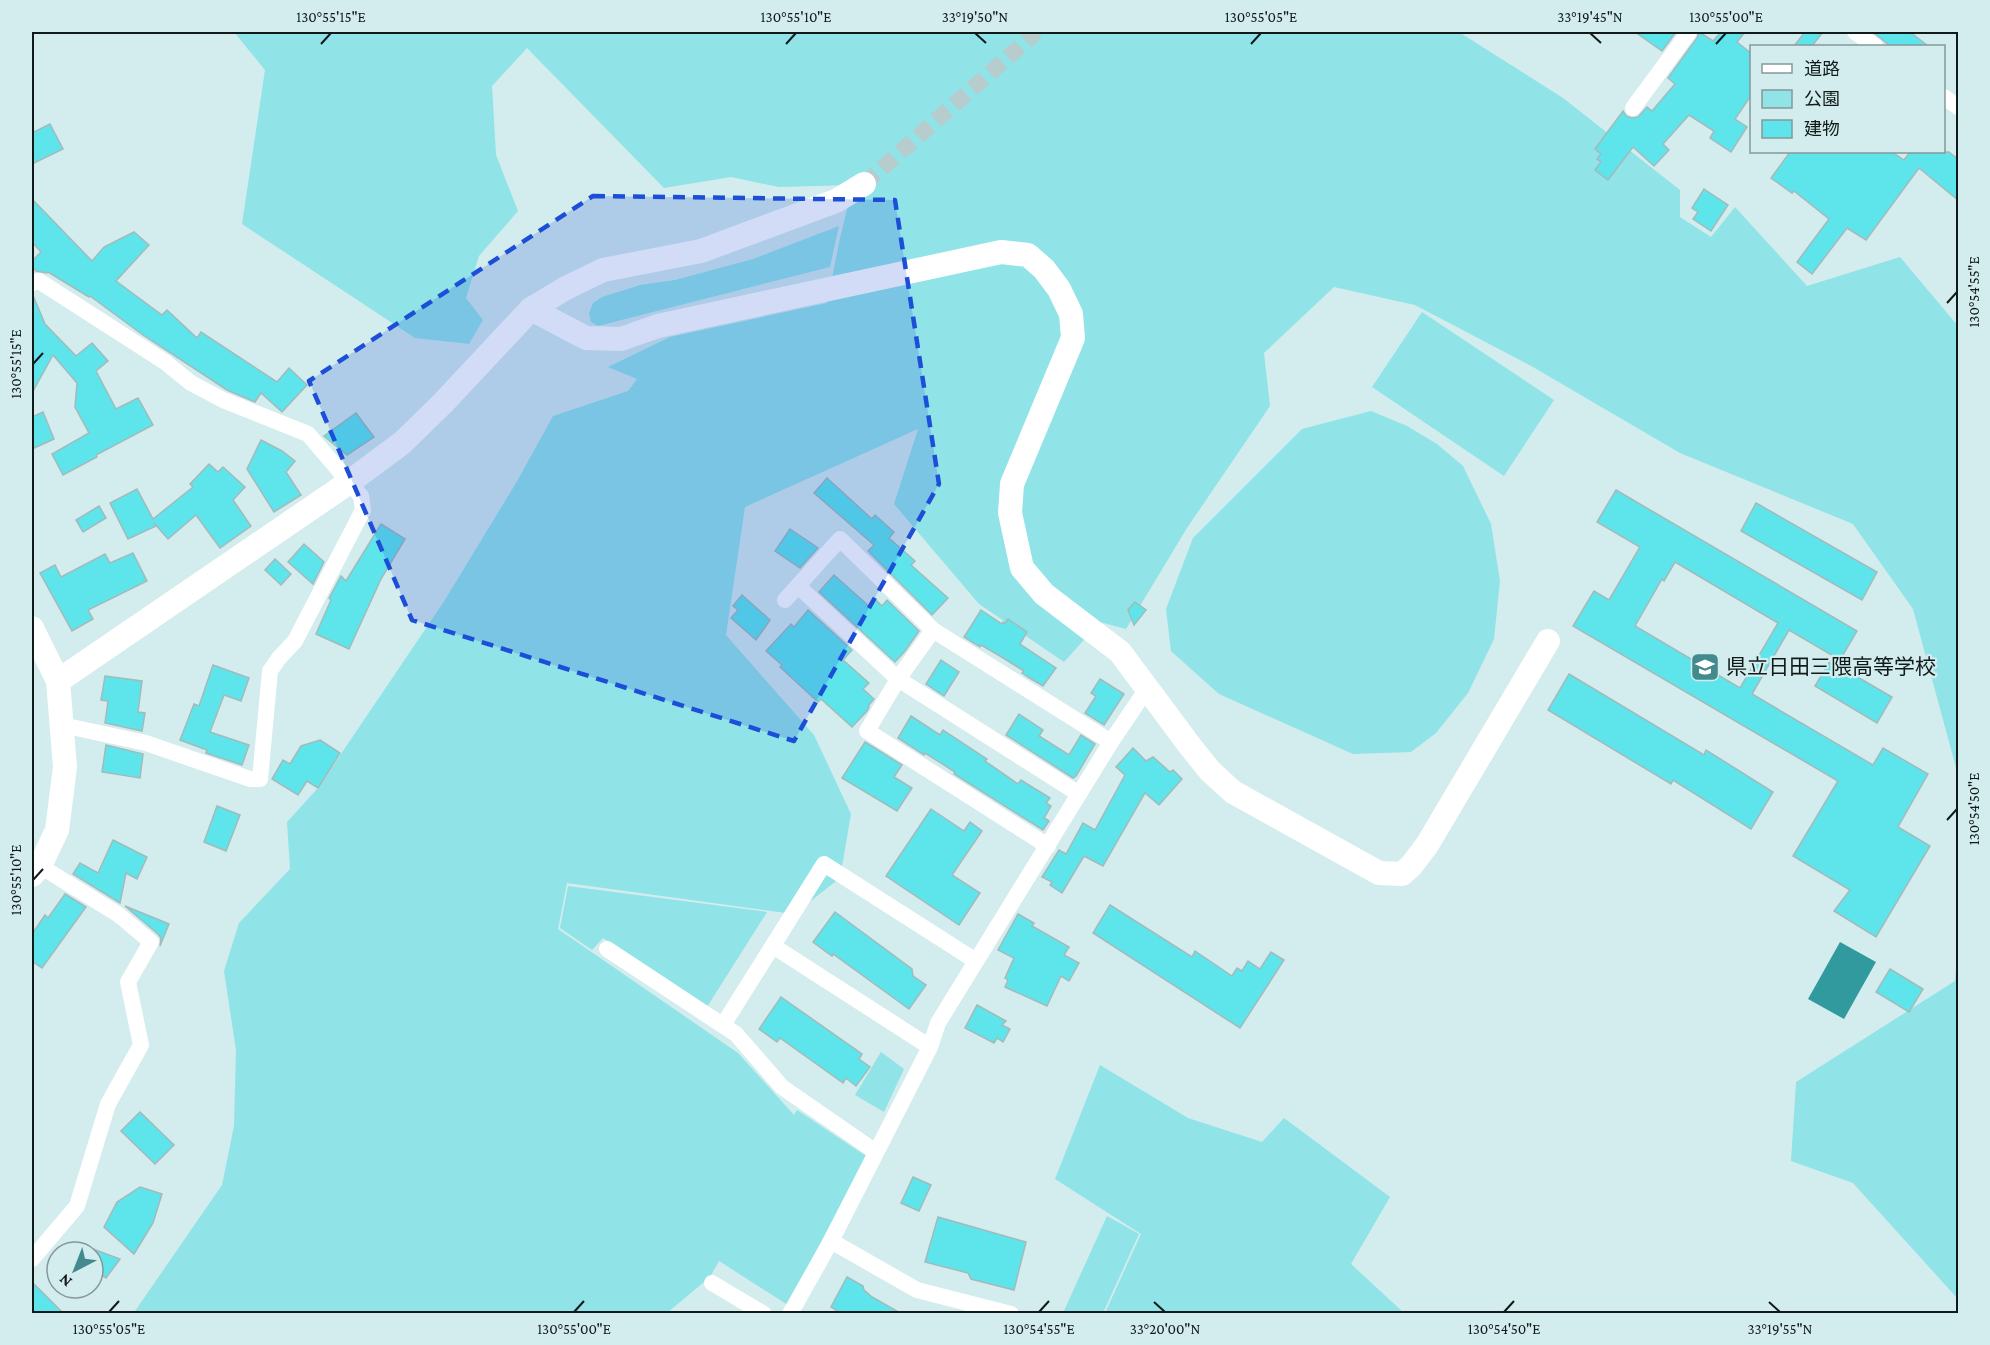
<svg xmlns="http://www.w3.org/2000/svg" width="1990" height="1345" viewBox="0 0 1990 1345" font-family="'Crimson Pro','Noto Sans JP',serif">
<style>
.green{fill:#90e3e7}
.water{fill:#319a9f}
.building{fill:#5ee5eb;stroke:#a3babb;stroke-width:1.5;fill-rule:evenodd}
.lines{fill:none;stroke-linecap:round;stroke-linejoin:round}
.street-tunnel{stroke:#b6cccd;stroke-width:16;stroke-dasharray:16 8;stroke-linecap:butt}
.street{stroke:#fff;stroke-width:16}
.secondary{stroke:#fff;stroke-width:24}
.marked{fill:#1d4ed8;fill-opacity:0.2;stroke:#1d4ed8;stroke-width:4.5;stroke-dasharray:12 8;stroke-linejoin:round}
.ticks{fill:none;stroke:#111a1a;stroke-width:2}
.labels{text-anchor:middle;stroke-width:4.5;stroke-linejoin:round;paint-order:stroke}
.poi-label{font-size:21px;fill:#111a1a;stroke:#d3eced;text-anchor:start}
.neatline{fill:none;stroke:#111a1a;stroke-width:2}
.ticks-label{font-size:15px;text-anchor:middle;fill:#111a1a}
</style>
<rect width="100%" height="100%" fill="#d3eced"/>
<!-- green -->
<g class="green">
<path d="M234,32H1459L1563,98L1680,190V217L1711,237L1735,207L1807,286L1900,257L1958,326V775L1913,609L1853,524L1680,453L1533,367L1415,305L1334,287L1264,353L1270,406L1187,528L1126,629L1100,622L1064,662L979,604L894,504L918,429L745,507L726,635L814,735L851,814L840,878L794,914L567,883L558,929L738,1053L794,1115L797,1110L866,1156L788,1305L719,1261L710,1277L667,1313L133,1314L222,1185L234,1126L236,1050L224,971L239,923L290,869L287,822L318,788L443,603L516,483L553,416L628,391L637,379L608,367L670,337L827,303L840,238L853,185L779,187L731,177L664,188L527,48L492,86L496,155L518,211L479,256L466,298L483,320L469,344L415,338L242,224L265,70Z"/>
<path d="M839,226L830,267L598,326L591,322L589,313L593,303L602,297L640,285L675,280L753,259Z"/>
<path d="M1422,312L1554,400L1504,476L1372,387Z"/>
<path d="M1371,411L1407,426L1437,444L1463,466L1491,524L1500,581L1494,639L1468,693L1436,733L1411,752L1353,754L1219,694L1171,651L1166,609L1193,538L1302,429Z"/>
<path d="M568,886L767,912L707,1007L603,938L592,950L560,928Z"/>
<path d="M1958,949V1299L1853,1183L1791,1161L1796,1082L1955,981Z"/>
<path d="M881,1052L904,1069L884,1112L855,1095Z"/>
<path d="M1100,1065L1188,1118L1262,1142L1284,1118L1390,1197L1351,1264L1404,1313H1105L1141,1234L1055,1179Z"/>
<path d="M1107,1216L1139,1234L1103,1313H1063Z"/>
</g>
<!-- water -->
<path class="water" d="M1840,942L1876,962L1844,1019L1808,999Z"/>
<!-- building -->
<g class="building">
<path d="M1635,32H1676L1662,51Z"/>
<path d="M1699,32L1713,41L1721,32H1745L1737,42L1752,54V94L1735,119L1747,127L1731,152L1710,138L1714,131L1689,115L1663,144L1669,150L1654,166L1633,147L1608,180L1595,170L1601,162L1597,159L1601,154L1595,149L1623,111L1626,116L1632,118L1638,117L1647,107L1652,111L1675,84L1668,78L1697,38Z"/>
<path d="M1805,32H1823L1812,46H1794Z"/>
<path d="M1873,32H1910L1928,46H1890Z"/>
<path d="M50,124L63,149L32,164V133Z"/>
<path d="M1790,152H1892L1904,160L1910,152H1949L1959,160V201L1919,168L1866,240L1847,228L1812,274L1797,262L1829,219L1794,191L1792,193L1771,178Z"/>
<path d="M1704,189L1728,205L1711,231L1693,219L1698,212L1692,208Z"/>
<path d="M32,199L92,261L104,247L134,232L149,245L116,281L162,315L167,310L197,338L201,332L277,382L289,368L307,385L282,412L261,393L255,402L227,390L143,335L90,296L89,297L48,272L47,273L36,271L32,266V261L41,252L32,242Z"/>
<path d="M32,293L45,324L76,356L92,343L108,361L96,371L116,409L138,398L153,425L96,455L97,457L63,475L52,454L89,433L75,407L77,383L53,355L32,393Z"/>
<path d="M43,412L54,439L32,449V417Z"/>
<path d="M356,413L374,437L347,455L324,436Z"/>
<path d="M261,440L282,451L295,461L286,472L301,495L274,512L247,469Z"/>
<path d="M209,464L218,472L223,467L245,487L233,500L251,526L220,548L196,515L168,539L154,523L156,526L128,539L110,503L137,489L153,519L193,487L190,484Z"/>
<path d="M827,478L872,519L875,515L894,532L889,538L915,561L911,565L948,598L932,615L868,551L874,545L814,493Z"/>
<path d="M1616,490L1857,631L1840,660L1789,630L1752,694L1873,765L1883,748L1928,774L1898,827L1930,846L1876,937L1834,911L1850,890L1793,856L1838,781L1573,626L1594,591L1609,600L1640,547L1597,522ZM1675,562L1778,623L1740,688L1635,626L1662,579L1664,581Z"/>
<path d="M1756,503L1877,572L1862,600L1741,531Z"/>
<path d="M99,506L106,518L83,532L76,520Z"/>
<path d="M381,524L405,539L381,579L349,649L316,634L331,600L329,598L341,576L346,581Z"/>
<path d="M790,529L818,548L800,568L775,551Z"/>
<path d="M304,544L324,562L313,584L288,562Z"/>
<path d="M133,553L147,581L88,610L93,619L72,631L40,573L55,565L61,577L105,554L110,563Z"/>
<path d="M275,559L291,574L281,585L265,570Z"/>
<path d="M834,575L870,607L876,600L882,606L887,600L919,631L905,651L895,662L819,592Z"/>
<path d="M742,595L770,620L756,640L731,618L738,610L733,606Z"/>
<path d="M1135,602L1146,610L1134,625L1128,610Z"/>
<path d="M808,610L852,650L843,660L869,683L863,689L874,699L868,706L869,707L867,711L852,727L821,699L818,702L780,667L782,665L766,651L791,624L794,627Z"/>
<path d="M981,610L1002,624L1003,622L1005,623L1008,619L1027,632L1020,644L1056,668L1043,686L1028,677L1022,673L1024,671L1000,656L981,645L980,647L964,637Z"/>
<path d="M941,660L959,672L944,696L926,684Z"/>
<path d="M1830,661L1892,697L1877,723L1815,686Z"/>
<path d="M213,665L249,678L241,701L224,695L210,732L249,745L242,765L206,753L207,750L180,740L194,704L199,706Z"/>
<path d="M1569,674L1704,755L1706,750L1773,792L1751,829L1673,780L1671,784L1548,710Z"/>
<path d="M105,676L142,681L138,712L145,713L142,731L105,723L108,701L101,700Z"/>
<path d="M1100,679L1124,694L1104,725L1085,713L1096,696L1091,693Z"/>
<path d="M1019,714L1043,730L1039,736L1069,755L1081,735L1095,744L1076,776L1073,778L1006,735Z"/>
<path d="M911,716L940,735L943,730L987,759L985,761L1018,784L1021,780L1050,798L1046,803L1051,806L1044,818L1049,821L1043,830L954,774L955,772L925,753L924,755L898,738Z"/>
<path d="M320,740L340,753L318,788L307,781L298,795L272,779L283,760L290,764L301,746Z"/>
<path d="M865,742L902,765L894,777L912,788L897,811L842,778Z"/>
<path d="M106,745L143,754L140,778L102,772Z"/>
<path d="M1133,748L1146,761L1153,757L1170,772L1173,770L1182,779L1159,805L1145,793L1103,866L1084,856L1062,893L1050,885L1052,882L1042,877L1059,850L1066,854L1083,823L1095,830L1125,775L1116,767Z"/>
<path d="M217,806L240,815L226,851L204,842Z"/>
<path d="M931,809L964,831L970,822L982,831L952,875L980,893L959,925L886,876Z"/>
<path d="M113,840L147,857L137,879L126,873L120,903L73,874L80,863L98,873Z"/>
<path d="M65,894L86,907L42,968L32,961V934L45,915L48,918Z"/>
<path d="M1110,905L1192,957L1195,951L1232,976L1237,968L1242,971L1248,961L1260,969L1271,952L1284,960L1240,1028L1093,933Z"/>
<path d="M125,906L169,924L160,946L161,938L158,934Z"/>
<path d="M835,912L912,969L913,976L926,985L909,1009L833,954L832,956L813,942Z"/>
<path d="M1018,914L1034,923L1032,926L1069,947L1064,955L1079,963L1069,981L1061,976L1047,1006L1005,987L1008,980L1005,978L1014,958L998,950Z"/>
<path d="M1890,969L1923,989L1909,1012L1876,992Z"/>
<path d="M781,997L862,1054L859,1059L870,1067L856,1086L846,1078L843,1083L780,1038L777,1042L759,1029Z"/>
<path d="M977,1005L1006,1021L1002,1025L1010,1029L1003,1042L997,1038L994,1043L965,1028Z"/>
<path d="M140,1112L174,1145L155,1164L121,1131Z"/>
<path d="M913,1177L931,1185L919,1211L901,1203Z"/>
<path d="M140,1187L162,1194L153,1223L134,1254L104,1227L117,1202Z"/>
<path d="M938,1217L1026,1242L1014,1290L971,1279L968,1273L925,1262Z"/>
<path d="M93,1249L120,1259L106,1278L93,1269Z"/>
<path d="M847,1277L863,1286L864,1290L872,1297L902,1314H842L831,1307Z"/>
<path d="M32,1282L64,1314H32Z"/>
</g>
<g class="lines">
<!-- street-tunnel -->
<path class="street-tunnel" d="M864,184L1033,35L1035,32"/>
<!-- street -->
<g class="street">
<path d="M1855,32L1875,46"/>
<path d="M1944,97L1958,107"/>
<path d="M1633,108L1689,32"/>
<path d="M32,283L39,281L165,362L191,383L223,400L308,434L361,496L363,510L295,641L279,658L270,671L260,779H250L146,743L62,725"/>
<path d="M798,586L898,679L1079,794"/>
<path d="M785,600L840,539L933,630L1111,742"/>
<path d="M933,630L898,679L867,731L1048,846"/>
<path d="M773,946L930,1047"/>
<path d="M607,949L736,1034L782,1087L876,1152"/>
<path d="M723,1025L824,864L976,961"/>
<path d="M831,1241L917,1290L1011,1314"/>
<path d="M32,1259L77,1206L108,1104L141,1045L128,982L151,942L119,915L40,866"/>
<path d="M712,1283L764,1314"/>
<path d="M790,1314L831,1241L930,1047L938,1023L1111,742L1146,690"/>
</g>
<!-- secondary -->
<g class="secondary">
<path d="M531,309L586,338L621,339L658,326L1001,252L1028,255L1044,269L1059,289L1071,314L1073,338L1012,484L1010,513L1022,568L1044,594L1120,652L1190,746L1210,771L1233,792L1379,873L1402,874L1411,866L1427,845L1548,641"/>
<path d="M32,628L58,681L65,767L57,830L40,866L32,875"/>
<path d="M58,681L348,483L402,443L443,403L531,309L566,288L603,270L701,251L836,201L864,184"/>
</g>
</g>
<!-- marked area -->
<path class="marked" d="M593,196L895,200L939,484L794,741L412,620L309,381Z"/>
<!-- ticks -->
<path class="ticks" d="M975,33L986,43M1590,33L1601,43M321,44L331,33M786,44L796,33M1251,44L1261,33M1716,44L1726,33M1947,303L1957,292M33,364L43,353M1947,820L1957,809M33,880L43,869M1154,1302L1165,1312M1769,1302L1780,1312M109,1312L119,1301M574,1312L584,1301M1039,1312L1049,1301M1504,1312L1514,1301"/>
<!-- icons -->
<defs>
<g id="school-square" transform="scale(1.5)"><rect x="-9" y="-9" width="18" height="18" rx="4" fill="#428a8d" stroke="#d3eced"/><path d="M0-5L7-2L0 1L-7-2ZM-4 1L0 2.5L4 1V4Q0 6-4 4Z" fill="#fff"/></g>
</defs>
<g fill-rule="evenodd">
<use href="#school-square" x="1705" y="667"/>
</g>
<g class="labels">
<!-- poi labels -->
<g class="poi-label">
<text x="1726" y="674">県立日田三隈高等学校</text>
</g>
</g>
<!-- border -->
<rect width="1990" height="1345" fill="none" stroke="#d3eced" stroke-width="66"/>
<!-- legend -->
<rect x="1750" y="45" width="195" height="108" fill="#d3eced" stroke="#859899" stroke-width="1.5"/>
<rect x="1762" y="64" width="30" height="9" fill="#ffffff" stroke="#859899" stroke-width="1.5"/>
<text x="1804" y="75" font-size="18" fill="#111a1a">道路</text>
<rect x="1762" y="90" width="30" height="18" fill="#90e3e7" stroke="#859899" stroke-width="1.5"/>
<text x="1804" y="105" font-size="18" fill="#111a1a">公園</text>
<rect x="1762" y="120" width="30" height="18" fill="#5ee5eb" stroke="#859899" stroke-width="1.5"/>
<text x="1804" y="135" font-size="18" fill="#111a1a">建物</text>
<!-- north arrow -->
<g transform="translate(75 1270) rotate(222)"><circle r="28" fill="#d3eced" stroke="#859899" stroke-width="1.5"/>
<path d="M0-4.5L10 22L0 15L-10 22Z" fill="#428a8d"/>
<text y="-9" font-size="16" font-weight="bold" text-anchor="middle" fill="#111a1a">N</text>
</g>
<rect x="33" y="33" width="1924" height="1279" class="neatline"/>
<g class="ticks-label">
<text x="331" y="22">130°55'15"E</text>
<text x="796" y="22">130°55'10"E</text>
<text x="975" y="22">33°19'50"N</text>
<text x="1261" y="22">130°55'05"E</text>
<text x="1590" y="22">33°19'45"N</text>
<text x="1726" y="22">130°55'00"E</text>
<text transform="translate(1974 292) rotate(-90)" y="5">130°54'55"E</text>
<text transform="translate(16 364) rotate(-90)" y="5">130°55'15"E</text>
<text transform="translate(1974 809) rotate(-90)" y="5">130°54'50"E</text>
<text transform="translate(16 880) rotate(-90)" y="5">130°55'10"E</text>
<text x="109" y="1334">130°55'05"E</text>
<text x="574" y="1334">130°55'00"E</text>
<text x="1039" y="1334">130°54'55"E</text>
<text x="1165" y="1334">33°20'00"N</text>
<text x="1504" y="1334">130°54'50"E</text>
<text x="1780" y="1334">33°19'55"N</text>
</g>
</svg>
